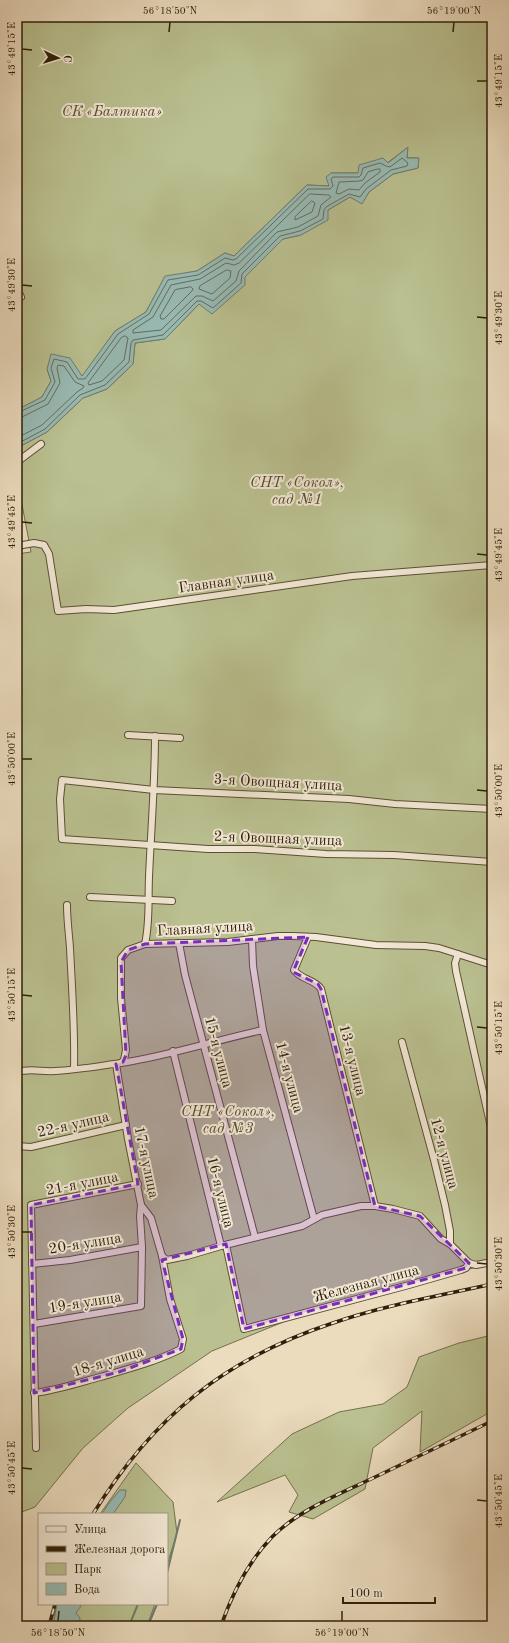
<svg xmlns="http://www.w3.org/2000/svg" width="509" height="1643" viewBox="0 0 509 1643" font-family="'Old Standard TT',serif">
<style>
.green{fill:#bac090;stroke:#74704c}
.water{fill:#98bbb5;stroke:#6e7d70}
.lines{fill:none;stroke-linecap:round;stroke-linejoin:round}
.shore{stroke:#636d5f;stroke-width:1}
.stream{stroke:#6e7d70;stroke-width:2}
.minor-casing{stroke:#5d4e36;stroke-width:8}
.minor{stroke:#f2e8d5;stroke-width:6}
.rail-casing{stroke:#2e1f09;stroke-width:3.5}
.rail{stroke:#f2e8d5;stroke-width:2;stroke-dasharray:6;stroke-linecap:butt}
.marked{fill:#7b2cbf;fill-opacity:0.2;stroke:#7b2cbf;stroke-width:3;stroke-dasharray:8 5;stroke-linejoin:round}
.ticks{fill:none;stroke:#2e1f09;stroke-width:1.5}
.labels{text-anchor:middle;stroke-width:4;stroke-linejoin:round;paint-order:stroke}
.park-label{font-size:15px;font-style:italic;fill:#584f32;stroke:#f2e8d5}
.street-label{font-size:15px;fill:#2e1f09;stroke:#f2e8d5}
.neatline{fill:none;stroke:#2e1f09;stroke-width:1.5}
.ticks-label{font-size:10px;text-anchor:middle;fill:#2e1f09}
</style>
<rect width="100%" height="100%" fill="#ebdcbe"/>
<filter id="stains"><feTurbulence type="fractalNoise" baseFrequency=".005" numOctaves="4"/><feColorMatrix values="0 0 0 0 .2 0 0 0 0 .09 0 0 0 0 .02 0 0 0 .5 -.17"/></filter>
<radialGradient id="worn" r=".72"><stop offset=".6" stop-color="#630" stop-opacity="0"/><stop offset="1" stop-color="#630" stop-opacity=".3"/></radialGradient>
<!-- green -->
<g class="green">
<path d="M17,17H492V1264L396,1285L303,1314L212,1351L128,1408L83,1448L35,1507L19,1513L17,1511V1223L22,1087L17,1077V702L18,700L17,684V554L31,552L21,499H17V448L47,432L83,398L107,389L133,364L135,343L165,339L199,304L245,277L283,239L301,235L328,210L350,197L362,203L369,192L393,174L418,168V158H407V148L387,163L358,173H331L330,186L307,185L234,256L225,253L197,271L165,277L146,312L115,331L82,377L47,369L51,381L42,397L17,410Z"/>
<path d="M492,1335V1411L420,1452L422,1411L373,1448L365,1489L313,1519L289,1512L298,1495L285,1475L217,1502L292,1434L339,1412L383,1404L407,1387L419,1357L459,1343Z"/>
<path d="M136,1463L173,1502L177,1533L167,1565V1514H100Z"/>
<path d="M56,1604H155L147,1626H53Z"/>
</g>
<!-- water -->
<g class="water">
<path d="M408,147L407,158H419L418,168L393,174L369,192L362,204L350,197L328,210V220L301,235L283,239L245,277V285L212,314L199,304L165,339L135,343L133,364L107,389L83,398L47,432L17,448V410L42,397L51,381L47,369L51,354L70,358L82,376L115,331L146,312L165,276L197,271L225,253L234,256L307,185L329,186L326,177L331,173H358L359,165L383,158L388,163Z"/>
<path d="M120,1490H126L125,1497L113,1514H102L109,1503Z"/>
<path d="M57,1604H78L81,1606L76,1613L80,1618L79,1626H53Z"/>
</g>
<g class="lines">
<!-- shore -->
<g class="shore">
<path d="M378,169H380V172L365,183L359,190L349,189L339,194L336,193L339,182L360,181L363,180L368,172Z"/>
<path d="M310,194L329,195L331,197L321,205L318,216L298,227L277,232L239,271L236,281L213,301L202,296H196L161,330L133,333V330L153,317L171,285L200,279L226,263L234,265L239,263Z"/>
<path d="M312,201L315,203L312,212L295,220V217Z"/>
<path d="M227,270L231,271L230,278L212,294L199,289L200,286Z"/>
<path d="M191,287L193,289L192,291L164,319H161L160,316L175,290Z"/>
<path d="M125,336L128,338L124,360L102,381L89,385L88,383L121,338Z"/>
<path d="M17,413L45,400L55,382L51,368L54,359L67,362L78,379H85L118,334L149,314L168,280L198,275L225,258L233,260L236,259L308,189H330L333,186L331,179L333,177H359L361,175L363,168L380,163L386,166L390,167L402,158L408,163L407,166L391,170L366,189L360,197L349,194L326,207L324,210L323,219L300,231L280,236L242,274L241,283L213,308L201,301H197L163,335L133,340L131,343L129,362L105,385L80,395L45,429L17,444"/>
<path d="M17,418L22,417L48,404L60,383L57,368L58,365L64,366L75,382L84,386L83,388L77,392L42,425L17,438"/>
</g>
<!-- stream -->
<g class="stream">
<path d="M167,1573L180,1520"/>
<path d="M129,1626L138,1604"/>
<path d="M148,1626L157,1604"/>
</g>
<!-- minor casing -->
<g class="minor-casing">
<g id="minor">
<path d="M17,289L21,297"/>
<path d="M17,462L41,444"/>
<path d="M17,546L34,543L44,545L49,554L58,611L86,609L114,610L352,576L492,565"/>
<path d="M128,735L180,738"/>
<path d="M492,809L395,804L349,799L154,790L62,780L60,799L62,839L208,849H255L326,854L394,855L492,862"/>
<path d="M90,897L172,901"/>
<path d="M67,905C67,920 69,934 70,948C72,989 75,1029 74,1069"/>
<path d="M308,937L294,970C301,980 315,979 321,989L375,1206"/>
<path d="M252,939L253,966L263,1030L314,1219"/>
<path d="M179,943L185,975L255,1237"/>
<path d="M145,944C150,922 148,899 149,877C151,830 155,783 155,736"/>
<path d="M458,954L455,963L456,971L492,1132"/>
<path d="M402,1042L434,1160L445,1205L450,1231V1244L469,1263"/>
<path d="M173,1051L221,1246"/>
<path d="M121,1063C169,1056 216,1040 263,1030"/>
<path d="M116,1064L128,1139L141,1205L151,1218L162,1256L167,1260L187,1256L221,1246L302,1226L322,1215L361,1206H375L393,1209L420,1216L441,1239L450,1244"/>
<path d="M17,1072C31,1068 41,1072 55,1071C77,1070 99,1066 121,1063L124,1060L126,1050L121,998V958L128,950L145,944L228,942L278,936H293L316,937L376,945L425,946L439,948L492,965"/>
<path d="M17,1146L31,1147L126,1125"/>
<path d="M226,1245L244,1329L409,1285L461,1270L466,1268L469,1263L476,1265L492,1262"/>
<path d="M32,1264L70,1260L142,1247"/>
<path d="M34,1324L141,1306L142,1247L140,1216L141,1205"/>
<path d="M34,1393C57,1390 78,1383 100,1377C128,1369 155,1362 181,1349L183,1339L170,1299L162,1256"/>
<path d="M36,1448L31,1205L138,1184"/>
</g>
</g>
<!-- minor -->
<use href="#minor" class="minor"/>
<!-- rail casing -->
<g class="rail-casing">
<g id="rail">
<path d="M93,1514C153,1417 224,1359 333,1323C385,1305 439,1296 492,1284"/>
<path d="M49,1626L55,1604"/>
<path d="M221,1626C232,1594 248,1562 272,1537C299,1510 337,1495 371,1479C411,1460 452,1440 492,1421"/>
</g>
</g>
<!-- rail -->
<use href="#rail" class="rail"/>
</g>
<!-- marked area -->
<path class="marked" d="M308,937L293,972L318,984L321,989L375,1206L420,1216L469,1263L466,1268L244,1329L226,1244L162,1260L183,1339L181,1349L119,1372L34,1393L31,1205L138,1184L116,1064L123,1062L126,1055L121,962L128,950L145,944Z"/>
<!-- ticks -->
<path class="ticks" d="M169,32L170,22M453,32L454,22M22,49L32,50M477,81H487M22,285L32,286M477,317L487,318M22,522L32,523M477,554L487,555M22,759H32M477,790L487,791M22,995L32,996M477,1027L487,1028M22,1232H32M477,1263L487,1264M22,1468L32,1469M477,1500L487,1501M58,1621L59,1611M342,1621V1611"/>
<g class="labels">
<!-- park labels -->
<g class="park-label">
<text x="112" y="116">СК «Балтика»</text>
<text x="297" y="487">СНТ «Сокол»,<tspan x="297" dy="17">сад №1</tspan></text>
<text x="228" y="1116">СНТ «Сокол»,<tspan x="228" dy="17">сад №3</tspan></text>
</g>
<!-- street labels -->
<g class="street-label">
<text transform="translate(226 581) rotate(-8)" y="5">Главная улица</text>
<text transform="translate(278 782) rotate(3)" y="5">3-я Овощная улица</text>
<text transform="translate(278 838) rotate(2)" y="5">2-я Овощная улица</text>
<text transform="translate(205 928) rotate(-3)" y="5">Главная улица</text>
<text transform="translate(219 1052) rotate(75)" y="5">15-я улица</text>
<text transform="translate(353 1060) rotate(76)" y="5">13-я улица</text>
<text transform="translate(290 1077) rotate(75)" y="5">14-я улица</text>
<text transform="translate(73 1124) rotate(-13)" y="5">22-я улица</text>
<text transform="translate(445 1153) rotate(75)" y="5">12-я улица</text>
<text transform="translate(147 1162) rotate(78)" y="5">17-я улица</text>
<text transform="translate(82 1183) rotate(-11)" y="5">21-я улица</text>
<text transform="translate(221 1192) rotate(76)" y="5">16-я улица</text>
<text transform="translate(85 1243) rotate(-9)" y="5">20-я улица</text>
<text transform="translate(366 1283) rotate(-15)" y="5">Железная улица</text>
<text transform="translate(85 1302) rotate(-9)" y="5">19-я улица</text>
<text transform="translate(108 1361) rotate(-17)" y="5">18-я улица</text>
</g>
</g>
<!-- margin -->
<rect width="509" height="1643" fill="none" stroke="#ebdcbe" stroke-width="44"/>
<!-- legend -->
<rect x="38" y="1513" width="130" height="92" fill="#f2e8d5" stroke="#a49883"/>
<rect x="46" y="1526" width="20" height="6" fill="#f2e8d5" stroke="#a49883"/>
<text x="74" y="1533" font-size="12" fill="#2e1f09">Улица</text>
<rect x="46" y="1546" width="20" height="6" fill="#2e1f09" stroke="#a49883"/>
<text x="74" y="1553" font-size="12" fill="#2e1f09">Железная дорога</text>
<rect x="46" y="1563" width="20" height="12" fill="#bac090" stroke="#a49883"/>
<text x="74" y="1573" font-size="12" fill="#2e1f09">Парк</text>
<rect x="46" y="1583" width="20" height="12" fill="#98bbb5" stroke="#a49883"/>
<text x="74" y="1593" font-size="12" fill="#2e1f09">Вода</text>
<!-- north arrow -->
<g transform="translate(58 58) rotate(94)" stroke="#f2e8d5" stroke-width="3" paint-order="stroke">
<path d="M0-3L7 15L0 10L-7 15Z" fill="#2e1f09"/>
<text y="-6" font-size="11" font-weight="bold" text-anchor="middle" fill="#2e1f09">С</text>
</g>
<!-- scale -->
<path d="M343 1597v6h92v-6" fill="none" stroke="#2e1f09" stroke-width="2"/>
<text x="349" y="1597" font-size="12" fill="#2e1f09" stroke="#f2e8d5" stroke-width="3" paint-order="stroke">100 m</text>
<rect x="22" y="22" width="465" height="1599" class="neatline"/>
<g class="ticks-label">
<text x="170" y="14">56°18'50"N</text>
<text x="454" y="14">56°19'00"N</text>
<text transform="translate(11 49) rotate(-90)" y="4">43°49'15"E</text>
<text transform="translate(498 81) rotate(-90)" y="4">43°49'15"E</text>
<text transform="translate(11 285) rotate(-90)" y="4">43°49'30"E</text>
<text transform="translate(498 318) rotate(-90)" y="4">43°49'30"E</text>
<text transform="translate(11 522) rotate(-90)" y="4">43°49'45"E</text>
<text transform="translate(498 555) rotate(-90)" y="4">43°49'45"E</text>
<text transform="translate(11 759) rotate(-90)" y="4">43°50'00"E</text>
<text transform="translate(498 791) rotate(-90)" y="4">43°50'00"E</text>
<text transform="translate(11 995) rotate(-90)" y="4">43°50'15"E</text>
<text transform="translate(498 1028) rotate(-90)" y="4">43°50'15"E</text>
<text transform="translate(11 1232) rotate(-90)" y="4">43°50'30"E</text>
<text transform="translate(498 1264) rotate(-90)" y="4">43°50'30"E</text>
<text transform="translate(11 1468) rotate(-90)" y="4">43°50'45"E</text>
<text transform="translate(498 1501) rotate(-90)" y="4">43°50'45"E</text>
<text x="58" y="1636">56°18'50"N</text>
<text x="342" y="1636">56°19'00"N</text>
</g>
<rect width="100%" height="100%" filter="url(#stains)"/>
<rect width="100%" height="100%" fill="url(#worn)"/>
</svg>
